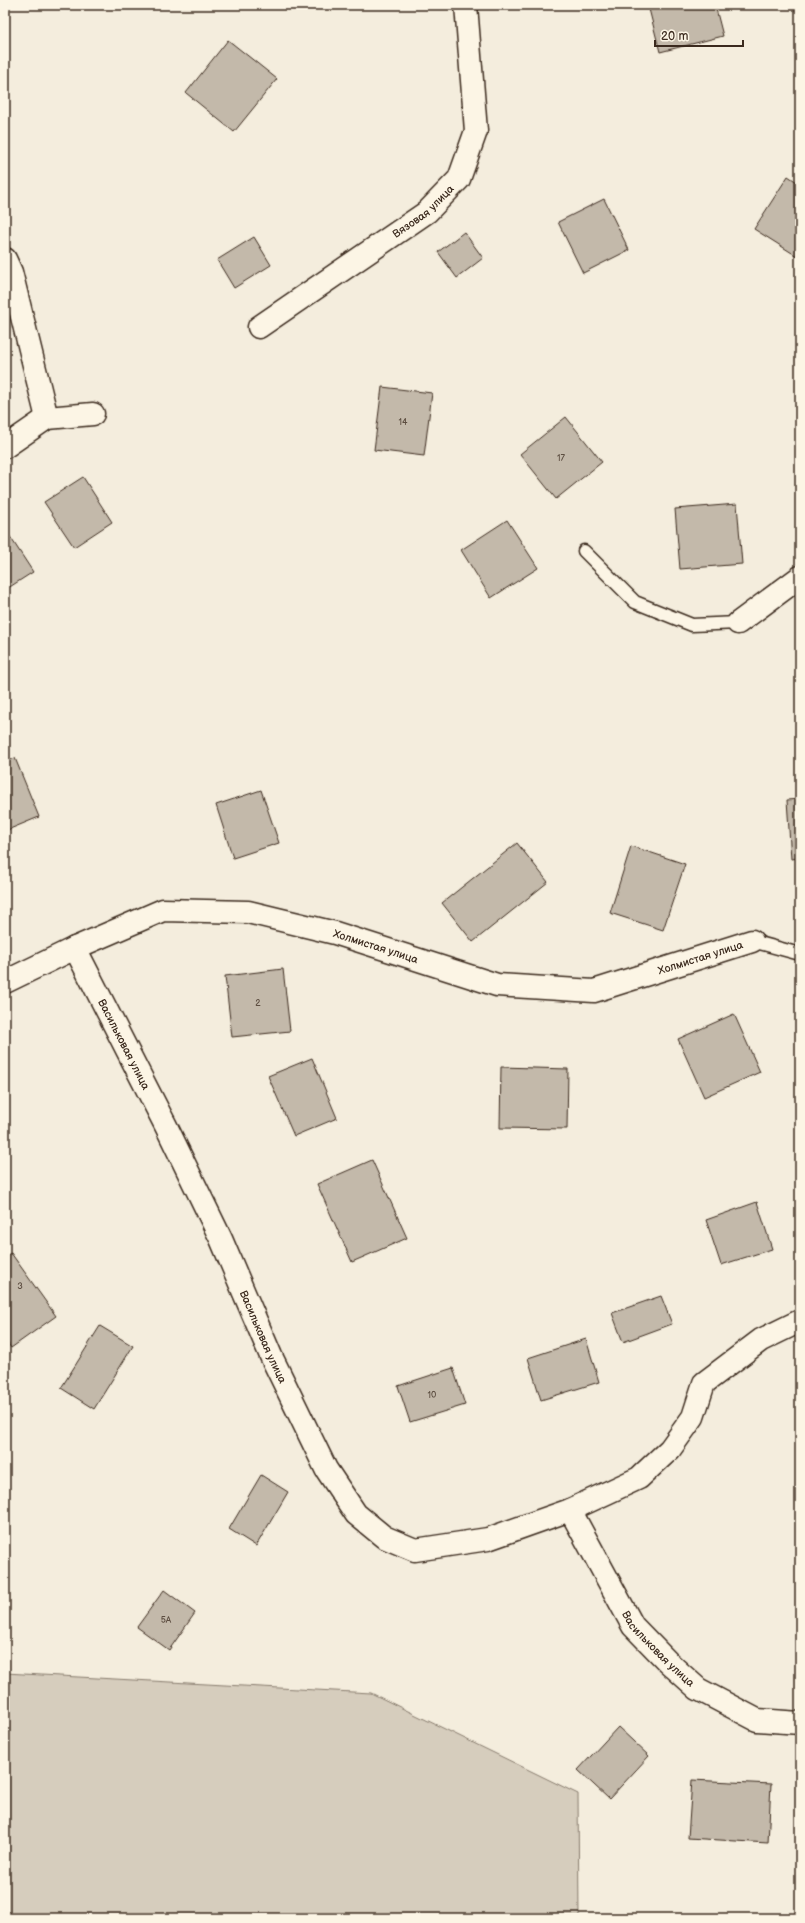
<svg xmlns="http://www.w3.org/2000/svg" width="805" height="1923" viewBox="0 0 805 1923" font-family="'Balsamiq Sans',sans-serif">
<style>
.green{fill:#d6cdbd;stroke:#887c6e}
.building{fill:#c3b9aa;stroke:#3b2a1e}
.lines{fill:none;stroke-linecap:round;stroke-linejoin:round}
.service-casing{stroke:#3b2a1e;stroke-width:15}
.minor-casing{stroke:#3b2a1e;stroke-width:25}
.service{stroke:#fcf5e5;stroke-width:12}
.minor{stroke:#fcf5e5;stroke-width:22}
.labels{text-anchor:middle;stroke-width:3;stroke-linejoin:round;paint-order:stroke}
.number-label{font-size:9px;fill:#5d4e41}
.street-label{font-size:11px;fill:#3b2a1e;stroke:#fcf5e5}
</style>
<rect width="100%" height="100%" fill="#f4eddd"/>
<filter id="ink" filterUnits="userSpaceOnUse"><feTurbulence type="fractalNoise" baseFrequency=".025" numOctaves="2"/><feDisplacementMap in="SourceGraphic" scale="8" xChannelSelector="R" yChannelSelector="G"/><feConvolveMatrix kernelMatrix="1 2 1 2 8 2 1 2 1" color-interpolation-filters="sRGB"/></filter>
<g filter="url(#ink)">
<!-- green -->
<path class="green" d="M5,1673L371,1693L578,1794L579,1918H5Z"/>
<!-- building -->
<g class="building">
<path d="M648,5H715L723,36L660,52Z"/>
<path d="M228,40L277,79L234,132L186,93Z"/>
<path d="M788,176L800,184V258L754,229Z"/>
<path d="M604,199L629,250L583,273L558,222Z"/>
<path d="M464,232L483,258L457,278L438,252Z"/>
<path d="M254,237L271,265L234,288L217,260Z"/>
<path d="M382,387L432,393L424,456L374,450Z"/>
<path d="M566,417L602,462L556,499L520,454Z"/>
<path d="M83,477L112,522L74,547L44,502Z"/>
<path d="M737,504L742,564L680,569L675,509Z"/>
<path d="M507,520L538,568L491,598L461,550Z"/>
<path d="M5,529L33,572L5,590Z"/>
<path d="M15,758L39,817L5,831V762Z"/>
<path d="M261,790L279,843L233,858L216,805Z"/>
<path d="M800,799V858L791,859L787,800Z"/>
<path d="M517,843L548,882L473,942L442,903Z"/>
<path d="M631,846L685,864L663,930L610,913Z"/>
<path d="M283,969L290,1031L232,1037L225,976Z"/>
<path d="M734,1014L760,1072L704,1097L678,1039Z"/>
<path d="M312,1058L337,1118L294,1136L268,1076Z"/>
<path d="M501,1067L568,1069L567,1129L500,1128Z"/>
<path d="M372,1160L407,1238L352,1262L317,1184Z"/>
<path d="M757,1202L772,1249L721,1265L706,1220Z"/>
<path d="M11,1253L56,1316L11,1348L5,1339V1256Z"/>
<path d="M661,1296L672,1324L623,1342L612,1313Z"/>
<path d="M100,1326L133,1346L94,1409L61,1388Z"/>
<path d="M586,1339L599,1382L541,1400L528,1358Z"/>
<path d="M453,1368L465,1405L410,1422L398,1386Z"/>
<path d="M261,1475L288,1492L256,1546L229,1529Z"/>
<path d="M164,1590L195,1613L169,1650L137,1627Z"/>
<path d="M618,1727L649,1756L609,1799L578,1770Z"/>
<path d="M692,1780L771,1784L768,1843L688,1838Z"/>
</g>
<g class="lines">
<!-- service casing -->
<g class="service-casing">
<g id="service">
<path d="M584,551L635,602L692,625L738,623"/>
<path d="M752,941L800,954"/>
</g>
</g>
<!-- minor casing -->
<g class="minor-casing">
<g id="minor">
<path d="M5,259L11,272L47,418"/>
<path id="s1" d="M259,327L427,212L459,179L476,131L466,5"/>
<path d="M5,447L47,418L93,414"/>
<path d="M738,623L800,577"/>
<path id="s2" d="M75,948L166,1126L221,1239L271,1356L326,1469L356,1514L384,1537L415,1550L488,1539L570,1510L633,1626L668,1662L698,1689L757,1720L800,1723"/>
<path id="s3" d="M5,982L75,948L163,910L248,912L335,933L497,985L594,991L752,941"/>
<path d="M570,1510L639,1478L670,1449L693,1417L704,1383L761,1340L800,1321"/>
</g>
</g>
<!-- service -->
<use href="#service" class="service"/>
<!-- minor -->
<use href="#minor" class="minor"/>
</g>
</g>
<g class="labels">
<!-- number labels -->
<g class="number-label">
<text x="403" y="425">14</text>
<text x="561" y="461">17</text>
<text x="258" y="1006">2</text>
<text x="20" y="1289">3</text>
<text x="432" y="1398">10</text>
<text x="166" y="1623">5А</text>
</g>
<!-- street labels -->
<g class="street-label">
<text dy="4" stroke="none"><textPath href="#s1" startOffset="201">Вязовая улица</textPath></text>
<text dy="4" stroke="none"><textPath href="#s3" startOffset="391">Холмистая улица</textPath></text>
<text dy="4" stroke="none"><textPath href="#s3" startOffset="727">Холмистая улица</textPath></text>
<text dy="4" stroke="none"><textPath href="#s2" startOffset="108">Васильковая улица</textPath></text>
<text dy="4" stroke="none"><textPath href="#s2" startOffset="432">Васильковая улица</textPath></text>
<text dy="4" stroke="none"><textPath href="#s2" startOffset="1029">Васильковая улица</textPath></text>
</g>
</g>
<!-- margin -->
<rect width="805" height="1923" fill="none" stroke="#fcf5e5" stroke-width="20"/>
<rect x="10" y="10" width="785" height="1903" fill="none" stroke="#3b2a1e" stroke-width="1.5" filter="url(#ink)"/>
<!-- scale -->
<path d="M655 40v6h88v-6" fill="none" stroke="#3b2a1e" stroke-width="2"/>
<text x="661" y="40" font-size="12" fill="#3b2a1e" stroke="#fcf5e5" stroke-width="3" paint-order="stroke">20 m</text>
</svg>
